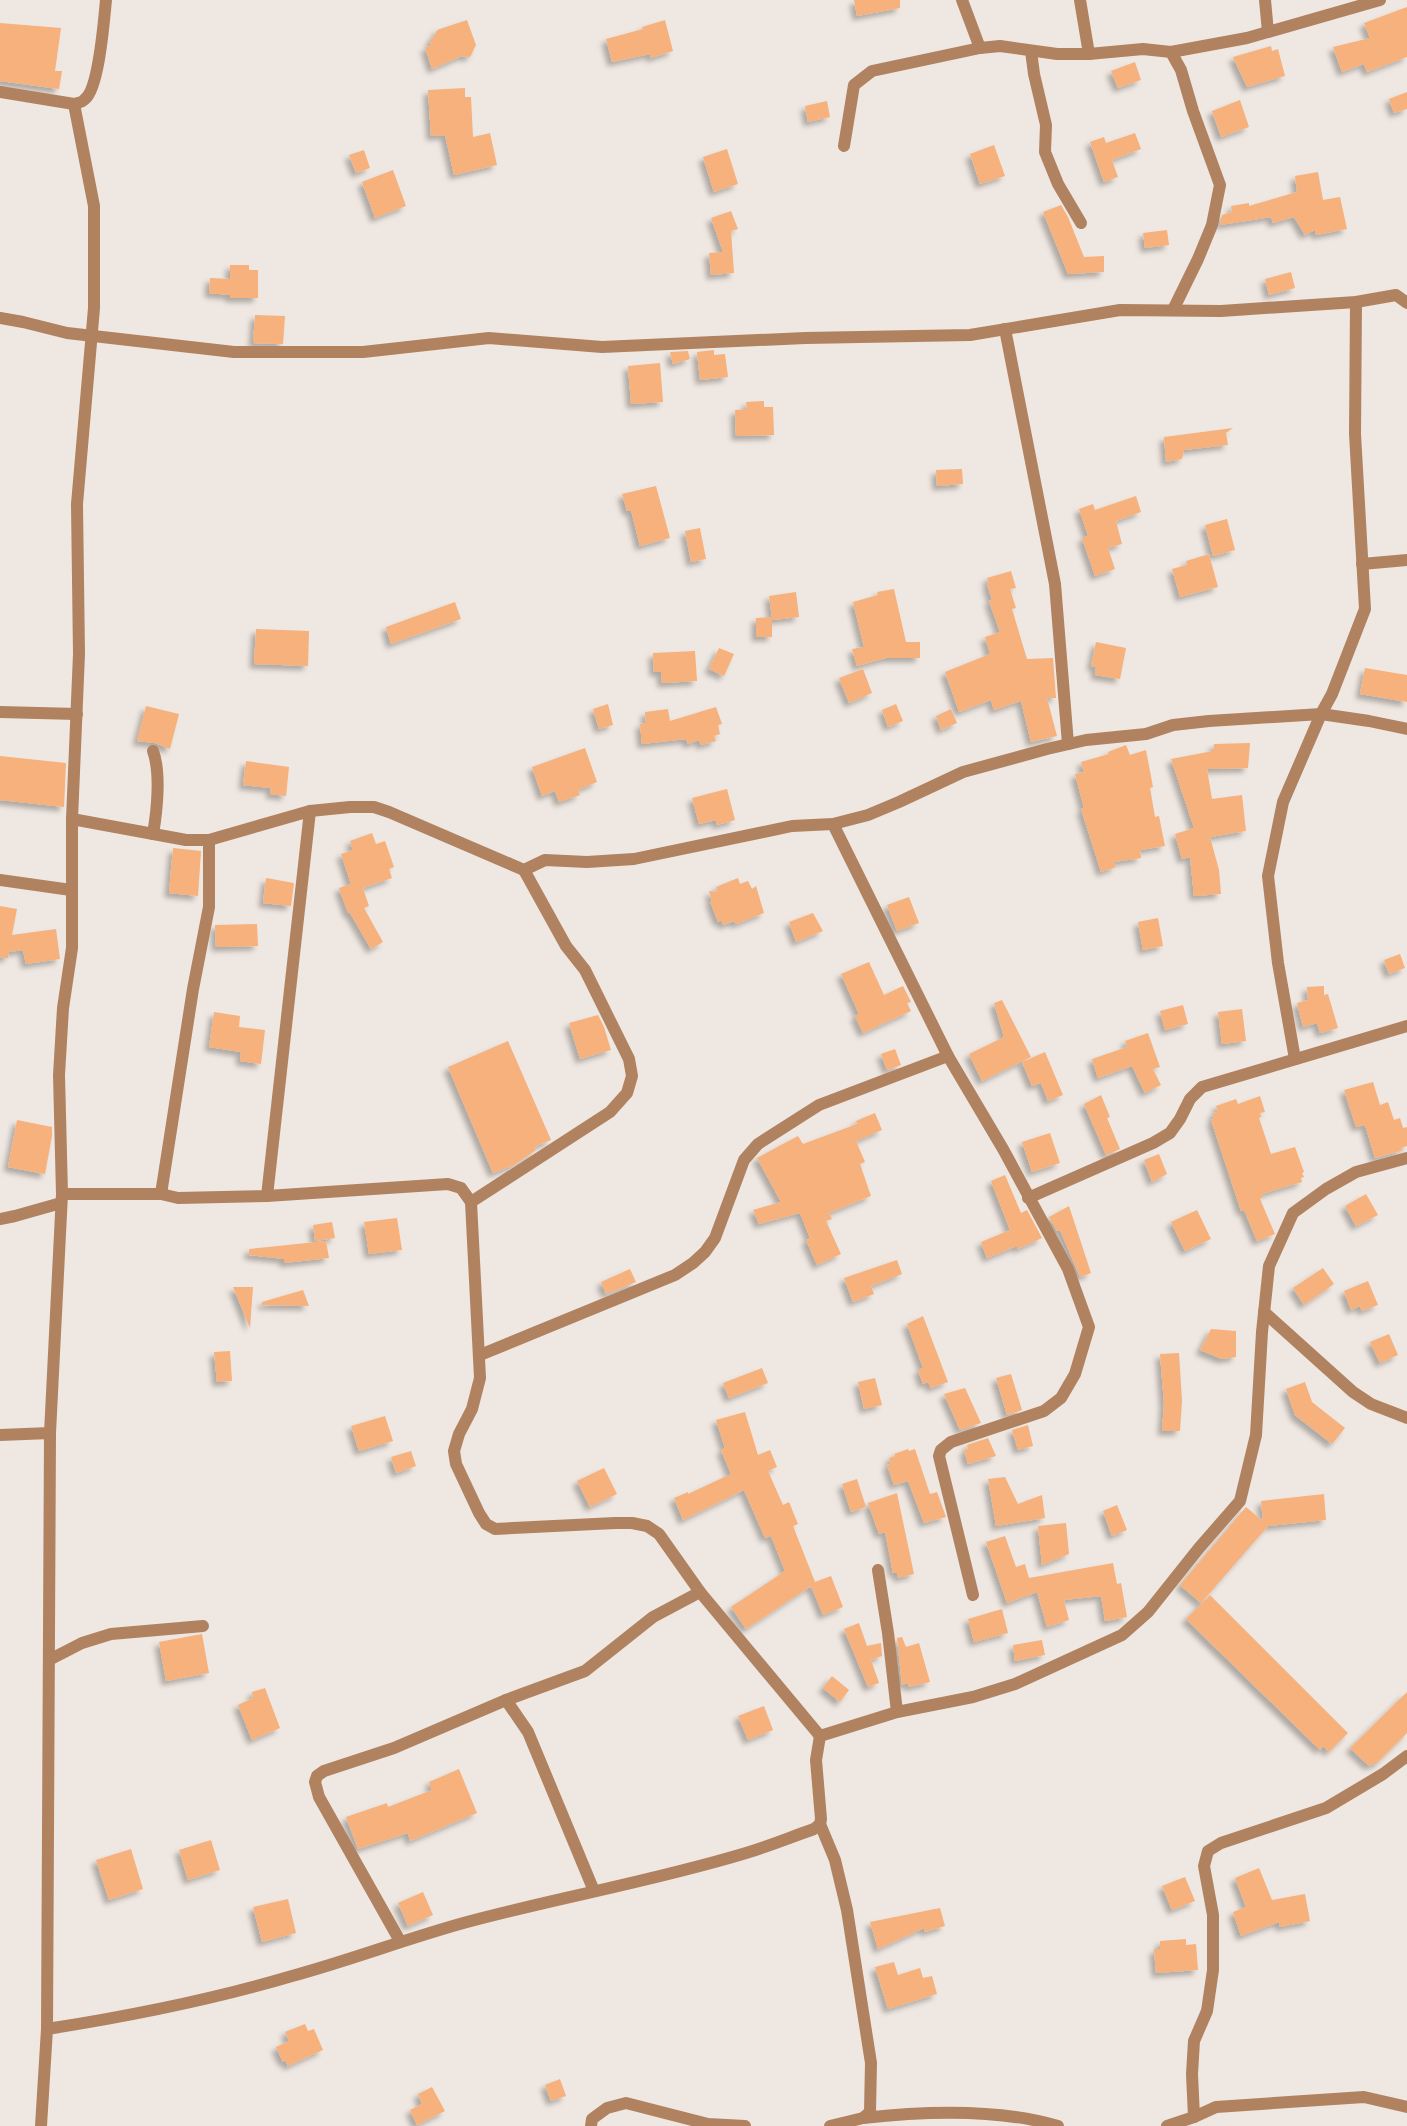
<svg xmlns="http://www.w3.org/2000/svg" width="1407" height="2126" viewBox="0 0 1407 2126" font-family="Raleway,sans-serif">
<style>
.building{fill:#f6b17d;filter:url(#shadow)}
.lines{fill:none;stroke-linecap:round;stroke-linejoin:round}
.minor{stroke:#b08260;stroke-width:12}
</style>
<defs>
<filter id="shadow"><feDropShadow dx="-4.5" dy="4.5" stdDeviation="2.5" flood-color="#0004"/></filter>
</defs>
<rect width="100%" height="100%" fill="#efe7e1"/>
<!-- building -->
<g class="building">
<path d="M854,0H900V8L857,16Z"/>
<path d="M1407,7V57L1367,72L1364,64L1342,72L1333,47L1370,38L1364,23Z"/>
<path d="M467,20L476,45L470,57L462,56L432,69L425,47L431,46L430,40L435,35L437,30Z"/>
<path d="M665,20L673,51L651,58L650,54L612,62L606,39L643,29L642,27Z"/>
<path d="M0,23L61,28L55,71H62L59,89L0,81Z"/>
<path d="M1271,46L1272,51L1278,49L1285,76L1247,87L1233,57Z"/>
<path d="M1135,62L1141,80L1118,88L1111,71Z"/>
<path d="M465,88V97H471L473,137L490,133L497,165L454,175L445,135L431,136L428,90Z"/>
<path d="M1407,92V109L1394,113L1389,99Z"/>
<path d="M1240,100L1249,127L1221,137L1212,111Z"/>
<path d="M827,101L830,117L808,122L805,106Z"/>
<path d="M1135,133L1141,149L1112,160L1118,177L1104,182L1090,142L1104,137L1106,143Z"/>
<path d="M994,145L1005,176L980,184L970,154Z"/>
<path d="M727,149L738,184L714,192L703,157Z"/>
<path d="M364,150L370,168L356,173L349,155Z"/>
<path d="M393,170L406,206L375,218L362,182Z"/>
<path d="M1318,172L1323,200L1340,197L1347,229L1316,235L1315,230L1305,235L1294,217L1273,223L1271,217L1220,225L1222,215L1232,212L1231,206L1249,203V206L1297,192L1295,176Z"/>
<path d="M1061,205L1068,217L1084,257L1104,256V272L1068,274L1043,212Z"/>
<path d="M731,211L738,229L731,231L734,273L711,275L709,253L723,252L711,218Z"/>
<path d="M1167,230L1169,245L1145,248L1143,233Z"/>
<path d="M230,265H249V270H258V298H230V295L209,293L210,278L230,279Z"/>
<path d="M1291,272L1295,288L1269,295L1265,279Z"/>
<path d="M255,315L285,316L283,344L253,343Z"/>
<path d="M714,350V355L725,354L728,377L700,380L697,352Z"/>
<path d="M688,351L690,359L673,364L670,352Z"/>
<path d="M660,363L663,402L631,404L628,366Z"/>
<path d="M764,401V407H773L774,435L736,436L735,410L747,409L746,402Z"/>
<path d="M1233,428L1226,433L1228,445L1184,450L1182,459L1166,462L1164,437Z"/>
<path d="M962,469L963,484L937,486L936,470Z"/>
<path d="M656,486L670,538L640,546L631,510L627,511L622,494Z"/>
<path d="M1136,496L1141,512L1116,521L1122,544L1108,548L1115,569L1095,576L1082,538L1088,536L1079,509L1093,504L1095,510Z"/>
<path d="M1227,519L1235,550L1213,556L1205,525Z"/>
<path d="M700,528L706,559L691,562L685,531Z"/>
<path d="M1209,554L1218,587L1180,597L1172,569L1187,565L1186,561Z"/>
<path d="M1011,571L1016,588L1010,589L1016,608L1012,609L1027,659L1053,658L1056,698H1047L1057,736L1031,742L1021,701L994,710L991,700L959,712L945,672L990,654L985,637L1000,632L989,601L992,600L987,584H989L987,578Z"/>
<path d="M894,589L906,642H920V658H886L857,666L852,649L864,647L853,602L878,595L877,592Z"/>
<path d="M796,592L799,617L772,620V619V637H756V618L772,617L769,596Z"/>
<path d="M455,602L461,619L391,644L386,627Z"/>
<path d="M256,629L309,631L308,666L254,664Z"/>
<path d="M1096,642L1126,648L1120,679L1095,675L1096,667L1091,666Z"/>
<path d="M719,648L734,654L724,676L709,669Z"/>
<path d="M695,651L697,681L662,683L661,672H654L653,653Z"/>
<path d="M1365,668L1407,675V702L1360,694Z"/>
<path d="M863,669L872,693L849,703L839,678Z"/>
<path d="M608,704L613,725L599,729L593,709Z"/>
<path d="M896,704L903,721L888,727L882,710Z"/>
<path d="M146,706L179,714L170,749L155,743L137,741Z"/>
<path d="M716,707L722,724L718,725L720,734L714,736L716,741L701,745L699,740L688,744L686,739L642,744L640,724L646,723L645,712L668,709L670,721Z"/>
<path d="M951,709L957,723L941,730L936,716Z"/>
<path d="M1250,743L1248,768L1207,769L1212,799L1242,795L1246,831L1210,837L1219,870L1221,894L1194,896L1190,857L1182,859L1175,834L1194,828L1171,759L1213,751L1214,744Z"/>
<path d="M1126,745L1130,755L1146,750L1153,787L1150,788L1155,817L1159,816L1165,846L1140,850L1141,858L1114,862L1116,867L1101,872L1081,809L1084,808L1075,774L1084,772L1081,762L1109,754L1108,752Z"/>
<path d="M585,748L597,782L578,790L580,795L559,802L555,791L542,796L532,767Z"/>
<path d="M0,756L66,763L64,807L0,800Z"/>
<path d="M246,761L289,767L286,796L270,794L271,788L243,785Z"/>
<path d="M727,789L735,820L717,825L716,820L699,824L692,798Z"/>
<path d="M372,833L376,844L385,841L394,867L389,869L392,878L363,888L369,906L364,908L383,942L371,949L350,913H348L339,888L351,884L341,854L353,850L350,841Z"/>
<path d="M173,848L201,851L198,896L169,893Z"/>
<path d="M266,878L294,883L291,906L263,903Z"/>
<path d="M738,878L740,884L748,881L752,889L756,886L764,913L736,924L734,921L723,925L721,920L718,922L710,901H712L709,891L718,892L716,887Z"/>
<path d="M909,897L919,923L897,931L887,905Z"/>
<path d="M0,906L17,909L12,935L56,929L60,959L26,964L23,950L9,952L8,958L0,957Z"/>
<path d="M813,913L823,931L796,942L789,922Z"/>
<path d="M1158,918L1163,946L1143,950L1138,922Z"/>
<path d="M257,924L258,946L216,947L215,925Z"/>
<path d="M1400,954L1405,968L1389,974L1384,960Z"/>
<path d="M869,962L884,995L903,986L911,1002L907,1003L911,1011L863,1033L855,1016L859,1014L841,974Z"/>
<path d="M1324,986V995L1328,994L1338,1028L1320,1033L1317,1023L1303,1027L1297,1003L1308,1000L1307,987Z"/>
<path d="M1002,1000L1031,1057L982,1081L969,1054L1004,1037L994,1003Z"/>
<path d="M1183,1005L1188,1024L1165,1030L1160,1011Z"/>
<path d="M1242,1009L1246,1041L1222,1044L1218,1012Z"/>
<path d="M214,1012L240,1016L239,1027L265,1030L261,1064L240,1061L241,1052L209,1047Z"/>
<path d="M598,1015L604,1027L611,1050L580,1059L569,1023Z"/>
<path d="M1148,1033L1160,1067L1153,1069L1161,1085L1145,1093L1132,1066L1098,1078L1092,1059L1127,1047L1125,1041Z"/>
<path d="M508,1041L551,1140L534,1147L536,1150L514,1165L493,1173L448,1067Z"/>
<path d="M895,1049L901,1065L887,1070L881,1054Z"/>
<path d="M1045,1052L1063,1095L1048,1101L1041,1083L1032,1086L1022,1062Z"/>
<path d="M1373,1082L1380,1105L1388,1102L1394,1120L1400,1118L1403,1128L1407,1127V1146L1401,1148V1151L1375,1158L1365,1125L1356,1127L1344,1090Z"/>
<path d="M1101,1095L1110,1117L1107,1118L1120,1149L1106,1155L1084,1104Z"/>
<path d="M1260,1096L1265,1112L1260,1113L1261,1117L1259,1118L1271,1154L1295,1147L1304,1172L1302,1173L1304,1177L1301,1178L1302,1182L1262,1194L1263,1197L1260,1199L1275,1234L1257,1241L1244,1210L1241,1211L1211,1120L1214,1119L1212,1113L1218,1112L1216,1106L1236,1099L1238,1104Z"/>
<path d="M875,1113L882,1130L856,1141L865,1162L860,1164L871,1196L829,1213L832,1219L826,1221L841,1254L817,1265L806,1240L810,1238L800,1213L759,1224L753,1210L781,1202L757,1158L798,1136L803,1144L857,1124L856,1121Z"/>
<path d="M17,1120L52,1127V1136L45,1174L8,1167Z"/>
<path d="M1050,1133L1060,1163L1032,1172L1022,1142Z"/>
<path d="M1159,1154L1167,1174L1152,1182L1144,1160Z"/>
<path d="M1005,1175L1021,1213L1027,1210L1042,1238L1018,1249L1017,1246L987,1258L981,1242L1010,1230L991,1181Z"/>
<path d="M1366,1194L1378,1215L1356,1226L1345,1206Z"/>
<path d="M1069,1206L1091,1273L1080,1277L1060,1230L1057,1231L1049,1217Z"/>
<path d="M1197,1210L1211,1239L1185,1251L1171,1222Z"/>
<path d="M397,1218L402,1250L369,1254L364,1222Z"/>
<path d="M332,1222L335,1238L315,1241L313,1225Z"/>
<path d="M326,1241L329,1258L284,1263V1259L249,1255V1249Z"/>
<path d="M897,1260L902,1274L871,1286L874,1294L853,1302L844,1278Z"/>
<path d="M1323,1268L1334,1284L1304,1305L1293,1288Z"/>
<path d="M630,1269L636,1282L606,1294L601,1282Z"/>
<path d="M1368,1281L1378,1305L1362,1311L1360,1306L1351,1310L1344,1291Z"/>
<path d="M233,1287H253L250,1328Z"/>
<path d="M303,1290L309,1306L262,1305V1302Z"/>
<path d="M923,1316L948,1382L931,1388L928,1382L923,1384L918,1370L923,1368L907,1324Z"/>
<path d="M1211,1329L1236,1331V1357L1222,1359L1200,1350Z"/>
<path d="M1389,1334L1398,1355L1380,1363L1370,1342Z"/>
<path d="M230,1351L232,1381L217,1382L214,1352Z"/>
<path d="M1179,1353L1182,1401L1180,1431H1162L1164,1404L1160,1354Z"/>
<path d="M762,1368L768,1383L729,1398L723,1383Z"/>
<path d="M1011,1374L1022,1410L1007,1415L996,1378Z"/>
<path d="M875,1378L882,1405L864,1409L858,1382Z"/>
<path d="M1305,1382L1312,1402L1345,1428L1332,1444L1295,1415L1286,1389Z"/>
<path d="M965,1388L981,1423L960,1430L944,1394Z"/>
<path d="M745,1412L758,1455L770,1450L777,1467L768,1471L783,1505L789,1502L798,1524L793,1526L815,1582L831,1576L843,1607L823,1615L811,1586L746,1629L731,1607L785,1571L771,1536L765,1538L744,1490L683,1520L674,1498L688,1492V1494L731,1474L721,1450L725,1448L716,1420Z"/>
<path d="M385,1416L393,1441L359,1451L351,1426Z"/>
<path d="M1028,1425L1033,1446L1018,1450L1012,1430Z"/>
<path d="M988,1438L996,1456L968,1464L964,1450L968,1449L967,1445Z"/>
<path d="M908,1449L909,1451L915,1449L930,1494L937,1492L946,1517L924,1523L908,1481L894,1485L887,1465L891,1464L889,1458L895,1456L894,1454Z"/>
<path d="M411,1451L416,1466L396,1473L391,1457Z"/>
<path d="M604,1468L617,1494L590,1507L577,1481Z"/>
<path d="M1005,1477L1018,1504L1042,1495L1045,1518L996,1526L988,1479Z"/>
<path d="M857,1479L866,1507L851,1512L842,1484Z"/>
<path d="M897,1493L914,1574L898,1578L897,1572L893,1573L885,1532L879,1534L868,1503Z"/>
<path d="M1324,1494L1326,1520L1268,1526L1201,1603L1180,1585L1246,1507L1263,1521L1261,1501Z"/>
<path d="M1117,1505L1127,1530L1112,1536L1103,1511Z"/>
<path d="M1066,1523L1069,1554L1042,1565L1038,1526Z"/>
<path d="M1005,1536L1016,1567L1025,1564L1029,1578L1113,1563L1117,1584L1121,1583L1127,1617L1105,1621L1101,1596L1064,1600L1069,1620L1047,1627L1037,1592L1007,1603L986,1542Z"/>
<path d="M1210,1595L1348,1733L1329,1752L1323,1746L1320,1750L1186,1619Z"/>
<path d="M1002,1609L1008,1633L974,1642L968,1619Z"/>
<path d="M859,1623L867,1646L881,1643L882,1656L871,1660L879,1683L868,1687L844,1629Z"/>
<path d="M202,1634L209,1673L166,1681L159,1642Z"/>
<path d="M902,1637L906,1647L919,1643L930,1682L909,1687L908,1683L902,1685L897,1638Z"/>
<path d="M1042,1640L1045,1655L1015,1661L1013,1645Z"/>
<path d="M832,1676L849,1690L840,1702L823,1688Z"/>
<path d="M265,1688L280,1728L252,1740L238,1705L253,1698L252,1692Z"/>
<path d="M1407,1692V1733L1375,1765L1373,1763L1369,1766L1350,1748Z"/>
<path d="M764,1706L773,1730L748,1740L738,1716Z"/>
<path d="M459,1769L477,1813L410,1841L408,1833L358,1849L346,1817L387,1803L388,1807L432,1790L429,1782Z"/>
<path d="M211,1840L220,1870L188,1880L179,1850Z"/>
<path d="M131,1849L143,1889L109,1900L96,1860Z"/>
<path d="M1259,1868L1272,1900L1305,1894L1310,1921L1280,1927L1279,1922L1241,1936L1233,1912L1246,1907L1235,1878Z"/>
<path d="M1185,1877L1195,1901L1172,1910L1162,1886Z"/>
<path d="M423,1892L433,1915L408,1926L398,1903Z"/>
<path d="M288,1899L296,1933L262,1942L253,1907Z"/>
<path d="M940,1908L945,1926L925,1932L924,1928L878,1949L870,1922Z"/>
<path d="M1186,1939V1945L1196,1944L1198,1970L1156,1973L1154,1949H1160V1941Z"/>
<path d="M894,1962L898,1975L920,1968L923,1978L932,1976L937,1994L888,2009L875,1967Z"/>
<path d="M305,2024L308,2031L314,2029L323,2050L288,2066L285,2060L283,2062L276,2047L289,2041L285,2032Z"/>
<path d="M560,2079L566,2096L551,2101L545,2085Z"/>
<path d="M432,2087L445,2111L417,2125L410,2110L422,2104L418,2094Z"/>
</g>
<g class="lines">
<!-- minor -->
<g class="minor">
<path d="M962,0L980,48"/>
<path d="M1080,0L1089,54"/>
<path d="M1265,0L1268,32"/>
<path d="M1031,51L1034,74L1046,125L1045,152L1058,184L1081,223"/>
<path d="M1171,52L1247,38L1380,0"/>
<path d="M0,92L74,104C78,103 83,102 85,99C99,88 104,20 106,0"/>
<path d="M844,146L854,85L872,71L980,48L1000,46L1057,54H1089L1143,49L1171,52L1181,70L1193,111L1220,185L1212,225L1198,259L1173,310"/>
<path d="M0,318L23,322L67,333L234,352H363L489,338L602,347L805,338L970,335L1120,310L1221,311L1356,302L1396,295L1407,303"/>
<path d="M1005,329L1055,584L1068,744"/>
<path d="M1362,564L1407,560"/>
<path d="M0,712L77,714"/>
<path d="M153,751C161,773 157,811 153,834"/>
<path d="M72,819L186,840H209L310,811L350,807H374L389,812L524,870L545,860L587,862L634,859L792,826L833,824L868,815L899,802L963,772L1047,749L1086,740L1146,734L1173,725L1209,721L1321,714L1369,721L1407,729"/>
<path d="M833,824L948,1056L1003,1149L1068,1269L1089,1327L1075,1374L1061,1398L1044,1411L951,1442L941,1450L939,1456L973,1595"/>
<path d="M0,880L71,890"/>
<path d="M1295,1059L1278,963L1268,876L1283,802L1321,714L1332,694L1365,609L1355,434L1356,302"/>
<path d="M62,1194H161L178,1198L267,1196L448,1184L461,1188L471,1202L480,1378L472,1409L459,1434L454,1451L456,1464L479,1513L486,1524L495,1529L615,1523H632L647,1526L659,1534L700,1592L820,1736"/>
<path d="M161,1194L193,989L209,907V840"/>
<path d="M267,1196L310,811"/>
<path d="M1028,1198L1153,1143L1170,1133L1180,1119L1190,1099L1202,1087L1407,1026"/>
<path d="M471,1202L610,1112L627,1093L632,1076L629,1059L585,970L566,946L524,870"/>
<path d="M0,1219L15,1216L61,1203"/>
<path d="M1264,1312L1353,1392L1371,1404L1407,1418"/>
<path d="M480,1355L675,1275L693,1263L705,1252L715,1238L744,1160L758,1144L819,1105L948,1056"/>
<path d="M0,1435L50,1433"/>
<path d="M878,1570L888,1633L897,1712"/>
<path d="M49,1660L82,1643L111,1634L203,1626"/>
<path d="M506,1700L528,1732L594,1891"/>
<path d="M820,1824L835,1860L847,1910L871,2063L870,2112L863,2118L830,2126"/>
<path d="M400,1941L319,1797L315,1782L317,1776L324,1771L394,1748L506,1700L585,1671L653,1617L700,1592"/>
<path d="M47,2029C130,2016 211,2000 292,1976C351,1960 408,1938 467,1922C560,1897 654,1881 746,1853C769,1846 791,1837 814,1829L820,1824L821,1819L816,1760L820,1736L897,1712L973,1697L1015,1684L1122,1635L1148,1612L1199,1548L1240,1501L1256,1435L1262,1332L1269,1266L1293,1213L1326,1189L1356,1172L1407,1158"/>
<path d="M1194,2117L1192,2074L1194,2041L1207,2011L1213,1970V1915L1204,1866L1208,1851L1221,1843L1326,1808L1383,1774L1407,1756"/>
<path d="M863,2118C925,2111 997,2108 1058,2126"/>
<path d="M41,2126L47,2029L50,1433L62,1194L59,1075L63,1008L72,948V819L79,654L77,504L94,308V206L74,104"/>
<path d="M591,2126L592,2119L607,2108L626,2103L708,2124L745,2126"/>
<path d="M1167,2126L1194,2117L1216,2107L1364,2097L1407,2107"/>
</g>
</g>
</svg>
